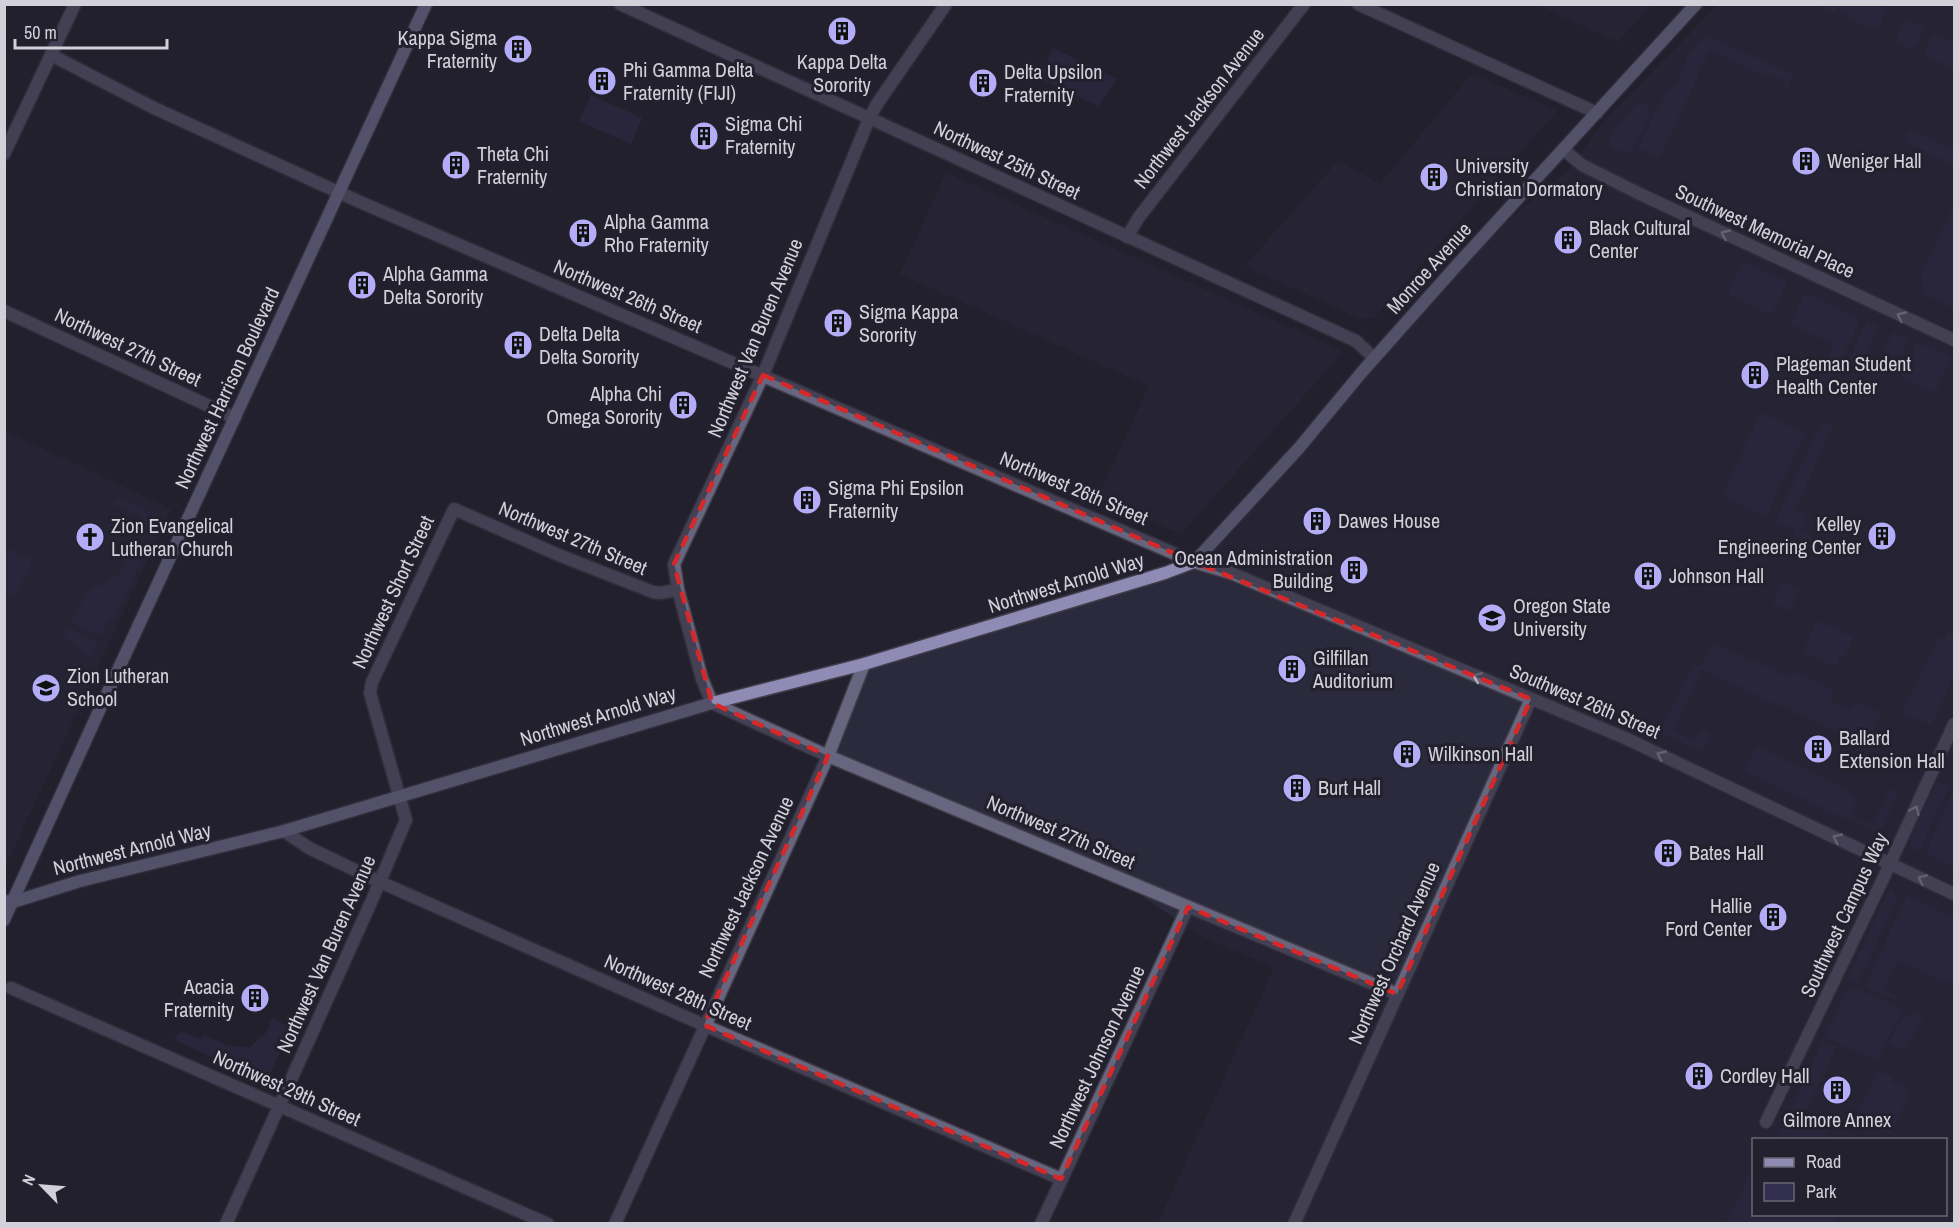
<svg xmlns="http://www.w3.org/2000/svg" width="1959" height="1228" viewBox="0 0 1959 1228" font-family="'Archivo Narrow',sans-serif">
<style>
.built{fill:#2b293c;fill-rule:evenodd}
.green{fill:#322e4d}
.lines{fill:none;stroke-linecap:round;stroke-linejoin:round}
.street-casing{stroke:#3f3d4a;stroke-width:15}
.secondary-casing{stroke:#3f3d4a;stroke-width:15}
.street{stroke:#68667f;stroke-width:12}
.secondary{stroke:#8f8bb4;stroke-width:12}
.oneway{stroke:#b2b1bf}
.marked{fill:none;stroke:#d62828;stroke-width:4.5;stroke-dasharray:12 8;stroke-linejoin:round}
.labels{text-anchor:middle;stroke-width:6;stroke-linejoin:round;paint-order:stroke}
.poi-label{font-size:20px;fill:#d2d1da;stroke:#23212e;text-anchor:start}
.street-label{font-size:20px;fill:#d2d1da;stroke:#23212e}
</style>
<rect width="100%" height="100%" fill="#23212e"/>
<!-- built -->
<g class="built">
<path d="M1539,5L1651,4V5L1618,42Z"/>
<path d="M1718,5H1954V1223H1158L1274,968L1199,935L1092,862L834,755L866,666L1194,569L1201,555L1458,264L1567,171L1606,119ZM1754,1140H1946V1214H1754Z"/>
<path d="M1472,74L1552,108L1556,110L1555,113L1374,318L1360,319L1245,266L1338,161L1380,184Z"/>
<path d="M946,173L1342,351V353L1181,534L1098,497L1149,386L900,274Z"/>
<path d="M5,431L171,509L5,867Z"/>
</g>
<!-- green -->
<g class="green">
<path d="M1823,4L1873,5L1886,10L1879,26L1871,29L1847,18L1849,12L1837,7L1834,13L1822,7Z"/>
<path d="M1905,19L1924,28L1915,46L1909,48L1896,42V40Z"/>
<path d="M1934,33L1954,43V69L1926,55L1925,52Z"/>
<path d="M1705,37L1721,42L1793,75L1787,87L1784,85L1786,81L1769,73L1767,77L1710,50L1659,158L1639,148L1656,110L1687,66L1686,55Z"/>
<path d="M1053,48L1117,79L1098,106L1039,78Z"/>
<path d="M591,95L642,118L631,144L579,121Z"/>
<path d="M1640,101L1649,109V114L1630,154L1611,146L1609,139L1617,126Z"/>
<path d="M1910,130L1954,151V165L1909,144L1911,140L1906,138Z"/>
<path d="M1953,207L1954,208V308L1924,294L1921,275Z"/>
<path d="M1743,262L1787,282L1771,315L1728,294Z"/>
<path d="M1805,293L1860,319L1827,388L1816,383L1834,344L1791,324Z"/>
<path d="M1867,321L1878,326L1858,370L1847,364Z"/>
<path d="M1893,332L1909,339L1901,355L1896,353L1884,378L1873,373Z"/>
<path d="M1917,342L1951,358L1935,392L1901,377Z"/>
<path d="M1761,413L1805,434L1766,516L1722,495Z"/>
<path d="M1822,421L1833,426L1795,509L1807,515L1799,531L1820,541L1819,543L1822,544L1821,548L1794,535L1796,530L1776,521Z"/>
<path d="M116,498L149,513L152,518L158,521L150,539L142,535L143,531L135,527L138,516L114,505Z"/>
<path d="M138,545L146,548L114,618L109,617L101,635L71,622L91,587L96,585L103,586L108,577L119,576L126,559Z"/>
<path d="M6,548L32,560L15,596L5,594L4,552Z"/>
<path d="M1782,581L1800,590L1790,611L1772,603Z"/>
<path d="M1817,621L1853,638L1843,659L1839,657L1835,667L1803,652Z"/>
<path d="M68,628L97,642L89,657L64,637Z"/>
<path d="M1948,632L1954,635V674L1931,725L1903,712L1939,637L1944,639Z"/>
<path d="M1713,642L1790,678L1793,672L1834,691L1830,702L1850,711L1855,701L1881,713L1866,746L1702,669L1673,731L1696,742L1702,729L1711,733L1702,752L1660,732L1693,664L1701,667Z"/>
<path d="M1757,747L1850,790L1848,796L1856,800L1849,814L1873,825L1890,789L1898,793L1879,834L1745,771Z"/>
<path d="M1937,782L1948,788L1919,851L1911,847L1912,835Z"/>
<path d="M1954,792V867L1926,853Z"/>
<path d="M1891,886L1897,899L1858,982L1855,983L1847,979Z"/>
<path d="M1907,896L1954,918V981L1953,984L1941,978L1940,979L1898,960L1884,989L1897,996L1895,1000L1865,986Z"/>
<path d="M1854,987L1902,1009L1877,1061L1825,1037L1847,990Z"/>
<path d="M1917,1013L1923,1016L1906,1050L1890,1042C1897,1028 1900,1016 1917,1013Z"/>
<path d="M272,1018L291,1028L267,1081L174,1040L178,1034L182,1032L201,1039L204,1035L226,1045L249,1048L267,1032Z"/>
<path d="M1823,1041L1836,1047L1803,1116L1830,1129L1825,1139H1788L1779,1135Z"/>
<path d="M1878,1071L1893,1078L1892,1082L1911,1091L1890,1134L1861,1120L1858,1113Z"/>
<path d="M1753,1167L1754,1214L1836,1215L1832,1223H1727Z"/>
</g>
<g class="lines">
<!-- street casing -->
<g class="street-casing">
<g id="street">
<path d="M620,4L1356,341L1374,358"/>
<path d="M946,4L877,104L869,119L763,375L674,564L678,590L702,679L712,703L828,756L1397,994"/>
<path d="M1358,4L1597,113"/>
<path d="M51,55L154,108L360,202L1194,562L1231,573L1625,738L1954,894"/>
<path d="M1564,150L1582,165L1640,194L1954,340"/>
<path d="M4,154L75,4"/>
<path d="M1127,237L1139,217L1304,4"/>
<path d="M4,311L235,418"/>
<path d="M284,831L309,848L380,882L722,1033L1061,1179"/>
<path d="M11,988L548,1224"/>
<path d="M1766,1122L1882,881L1954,724"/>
<path d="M226,1224L372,900L406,820L370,693L372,682L454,509L561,556L653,592L659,593L678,590"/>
<path d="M615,1224L828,756L864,664"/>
<path d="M1041,1224L1188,907"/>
<path d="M1294,1224L1531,699"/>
</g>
</g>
<!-- secondary casing -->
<g class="secondary-casing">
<g id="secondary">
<path d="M4,901L13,902L80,881L284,831L712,703L864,664L1165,573L1194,562L1208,547L1299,448L1362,372L1458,264L1696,4"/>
<path d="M4,920L99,711L426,4"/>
</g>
</g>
<!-- street -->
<use href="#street" class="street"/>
<!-- secondary -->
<use href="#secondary" class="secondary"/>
</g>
<!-- one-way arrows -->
<defs><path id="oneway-chevron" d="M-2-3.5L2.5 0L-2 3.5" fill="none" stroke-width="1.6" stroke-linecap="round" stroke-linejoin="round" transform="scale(1.5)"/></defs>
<g class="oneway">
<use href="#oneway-chevron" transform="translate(1725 234) rotate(-155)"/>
<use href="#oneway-chevron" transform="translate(1901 316) rotate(-155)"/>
<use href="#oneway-chevron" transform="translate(1477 677) rotate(-158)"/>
<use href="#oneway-chevron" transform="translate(1661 755) rotate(-155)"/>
<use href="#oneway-chevron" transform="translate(1915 810) rotate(-65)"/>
<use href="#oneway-chevron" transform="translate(1837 838) rotate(-155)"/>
<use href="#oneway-chevron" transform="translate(1922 879) rotate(-155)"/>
</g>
<!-- marked area -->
<path d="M0 0H1959V1228H0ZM763,375L1194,562L1531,699L1397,994L1188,907L1061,1179L704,1025L828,756L712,703L674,564Z" fill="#23212e" fill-opacity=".55" fill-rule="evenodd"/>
<path class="marked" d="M763,375L1194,562L1531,699L1397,994L1188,907L1061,1179L704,1025L828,756L712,703L674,564Z"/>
<!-- icons -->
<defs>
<g id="building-disc" transform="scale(1.5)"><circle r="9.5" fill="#b5acf8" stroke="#23212e"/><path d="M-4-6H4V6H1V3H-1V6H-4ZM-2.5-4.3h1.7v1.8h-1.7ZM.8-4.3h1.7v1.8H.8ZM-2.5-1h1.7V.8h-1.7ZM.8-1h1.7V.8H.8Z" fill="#111"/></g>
<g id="church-disc" transform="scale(1.5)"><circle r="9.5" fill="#b5acf8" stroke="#23212e"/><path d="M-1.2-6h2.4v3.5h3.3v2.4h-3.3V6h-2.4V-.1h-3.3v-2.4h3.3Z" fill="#111"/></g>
<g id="university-disc" transform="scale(1.5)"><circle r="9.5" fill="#b5acf8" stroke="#23212e"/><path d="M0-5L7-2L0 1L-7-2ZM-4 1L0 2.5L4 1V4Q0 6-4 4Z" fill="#111"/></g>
<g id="school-disc" transform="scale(1.5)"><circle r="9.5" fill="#b5acf8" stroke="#23212e"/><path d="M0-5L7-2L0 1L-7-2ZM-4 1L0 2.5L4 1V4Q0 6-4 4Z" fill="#111"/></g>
</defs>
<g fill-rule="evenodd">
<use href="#building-disc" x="842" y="31"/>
<use href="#building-disc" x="518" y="49"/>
<use href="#building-disc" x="602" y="81"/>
<use href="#building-disc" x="983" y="83"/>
<use href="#building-disc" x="704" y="136"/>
<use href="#building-disc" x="1806" y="161"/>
<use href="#building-disc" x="456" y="165"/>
<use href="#building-disc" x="1434" y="177"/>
<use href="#building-disc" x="583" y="233"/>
<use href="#building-disc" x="1568" y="240"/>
<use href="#building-disc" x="362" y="285"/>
<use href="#building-disc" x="838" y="323"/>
<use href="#building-disc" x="518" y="345"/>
<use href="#building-disc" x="1755" y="375"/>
<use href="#building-disc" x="683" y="405"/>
<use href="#building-disc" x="807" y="500"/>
<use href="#building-disc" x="1317" y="521"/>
<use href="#building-disc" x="1882" y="536"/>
<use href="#church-disc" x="90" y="537"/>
<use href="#building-disc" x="1354" y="570"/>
<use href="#building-disc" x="1648" y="576"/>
<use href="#university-disc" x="1492" y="618"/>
<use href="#building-disc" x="1292" y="669"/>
<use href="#school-disc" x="46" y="688"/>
<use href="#building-disc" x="1818" y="749"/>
<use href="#building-disc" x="1407" y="754"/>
<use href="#building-disc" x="1297" y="788"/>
<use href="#building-disc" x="1668" y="853"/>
<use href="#building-disc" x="1773" y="917"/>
<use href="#building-disc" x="255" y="998"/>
<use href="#building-disc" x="1699" y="1076"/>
<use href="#building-disc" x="1837" y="1090"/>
</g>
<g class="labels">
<!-- poi labels -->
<g class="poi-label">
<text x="497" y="45" text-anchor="end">Kappa Sigma<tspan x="497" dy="23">Fraternity</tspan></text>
<text x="842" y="69" text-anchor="middle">Kappa Delta<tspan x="842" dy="23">Sorority</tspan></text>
<text x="623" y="77">Phi Gamma Delta<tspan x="623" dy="23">Fraternity (FIJI)</tspan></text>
<text x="1004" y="79">Delta Upsilon<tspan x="1004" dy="23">Fraternity</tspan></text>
<text x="725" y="131">Sigma Chi<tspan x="725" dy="23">Fraternity</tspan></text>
<text x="477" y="161">Theta Chi<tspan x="477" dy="23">Fraternity</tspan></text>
<text x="1827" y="168">Weniger Hall</text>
<text x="1455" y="173">University<tspan x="1455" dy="23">Christian Dormatory</tspan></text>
<text x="604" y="229">Alpha Gamma<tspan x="604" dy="23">Rho Fraternity</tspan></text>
<text x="1589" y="235">Black Cultural<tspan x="1589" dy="23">Center</tspan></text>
<text x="383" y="281">Alpha Gamma<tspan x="383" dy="23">Delta Sorority</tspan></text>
<text x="859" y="319">Sigma Kappa<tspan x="859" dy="23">Sorority</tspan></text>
<text x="539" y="341">Delta Delta<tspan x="539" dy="23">Delta Sorority</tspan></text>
<text x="1776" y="371">Plageman Student<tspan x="1776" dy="23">Health Center</tspan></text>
<text x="662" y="401" text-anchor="end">Alpha Chi<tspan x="662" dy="23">Omega Sorority</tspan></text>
<text x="828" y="495">Sigma Phi Epsilon<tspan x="828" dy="23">Fraternity</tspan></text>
<text x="1338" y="528">Dawes House</text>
<text x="1861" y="531" text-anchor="end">Kelley<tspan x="1861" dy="23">Engineering Center</tspan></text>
<text x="111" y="533">Zion Evangelical<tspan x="111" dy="23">Lutheran Church</tspan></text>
<text x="1333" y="565" text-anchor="end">Ocean Administration<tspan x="1333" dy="23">Building</tspan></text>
<text x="1669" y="583">Johnson Hall</text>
<text x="1513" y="613">Oregon State<tspan x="1513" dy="23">University</tspan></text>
<text x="1313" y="665">Gilfillan<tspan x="1313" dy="23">Auditorium</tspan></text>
<text x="67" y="683">Zion Lutheran<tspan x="67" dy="23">School</tspan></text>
<text x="1839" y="745">Ballard<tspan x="1839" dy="23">Extension Hall</tspan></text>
<text x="1428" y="761">Wilkinson Hall</text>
<text x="1318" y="795">Burt Hall</text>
<text x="1689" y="860">Bates Hall</text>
<text x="1752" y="913" text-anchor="end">Hallie<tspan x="1752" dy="23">Ford Center</tspan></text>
<text x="234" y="994" text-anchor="end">Acacia<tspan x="234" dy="23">Fraternity</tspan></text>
<text x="1720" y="1083">Cordley Hall</text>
<text x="1837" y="1127" text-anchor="middle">Gilmore Annex</text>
</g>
<!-- street labels -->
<g class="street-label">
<text transform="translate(1199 108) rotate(-52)" y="7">Northwest Jackson Avenue</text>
<text transform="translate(1007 160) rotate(25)" y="7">Northwest 25th Street</text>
<text transform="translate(1765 231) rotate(25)" y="7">Southwest Memorial Place</text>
<text transform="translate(1429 268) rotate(-48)" y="7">Monroe Avenue</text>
<text transform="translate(628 296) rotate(23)" y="7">Northwest 26th Street</text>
<text transform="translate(755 338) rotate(-67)" y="7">Northwest Van Buren Avenue</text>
<text transform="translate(128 347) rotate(25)" y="7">Northwest 27th Street</text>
<text transform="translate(227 388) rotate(-65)" y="7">Northwest Harrison Boulevard</text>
<text transform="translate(1074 488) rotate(23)" y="7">Northwest 26th Street</text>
<text transform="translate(573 538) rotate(23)" y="7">Northwest 27th Street</text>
<text transform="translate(1066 583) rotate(-17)" y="7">Northwest Arnold Way</text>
<text transform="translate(393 592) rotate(-65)" y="7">Northwest Short Street</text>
<text transform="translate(1585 701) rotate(23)" y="7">Southwest 26th Street</text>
<text transform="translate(598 716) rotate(-17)" y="7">Northwest Arnold Way</text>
<text transform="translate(1061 832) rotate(23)" y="7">Northwest 27th Street</text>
<text transform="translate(132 849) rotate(-14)" y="7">Northwest Arnold Way</text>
<text transform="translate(746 887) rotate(-65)" y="7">Northwest Jackson Avenue</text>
<text transform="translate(1844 915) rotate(-65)" y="7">Southwest Campus Way</text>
<text transform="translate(1394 953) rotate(-66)" y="7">Northwest Orchard Avenue</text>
<text transform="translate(326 954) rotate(-66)" y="7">Northwest Van Buren Avenue</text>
<text transform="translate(678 992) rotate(24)" y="7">Northwest 28th Street</text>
<text transform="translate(1097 1057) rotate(-65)" y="7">Northwest Johnson Avenue</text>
<text transform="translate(287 1088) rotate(24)" y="7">Northwest 29th Street</text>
</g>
</g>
<!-- border -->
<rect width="1959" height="1228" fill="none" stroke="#d2d1da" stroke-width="12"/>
<!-- legend -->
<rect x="1752" y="1138" width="195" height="78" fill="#23212e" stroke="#696773" stroke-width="1.5"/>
<rect x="1764" y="1158" width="30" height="9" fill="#8f8bb4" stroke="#696773" stroke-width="1.5"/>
<text x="1806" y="1168" font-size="18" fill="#d2d1da">Road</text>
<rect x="1764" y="1183" width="30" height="18" fill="#322e4d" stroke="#696773" stroke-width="1.5"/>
<text x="1806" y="1198" font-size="18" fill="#d2d1da">Park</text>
<!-- north arrow -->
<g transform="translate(42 1186) rotate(295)" stroke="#23212e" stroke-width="4.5" paint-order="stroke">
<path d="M0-4.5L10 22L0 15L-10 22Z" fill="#d2d1da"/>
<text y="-9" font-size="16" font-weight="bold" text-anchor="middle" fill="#d2d1da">N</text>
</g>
<!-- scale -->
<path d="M15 39v9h152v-9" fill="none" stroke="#d2d1da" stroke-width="3"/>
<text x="24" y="39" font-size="18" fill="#d2d1da" stroke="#23212e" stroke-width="4.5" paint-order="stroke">50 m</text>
</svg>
